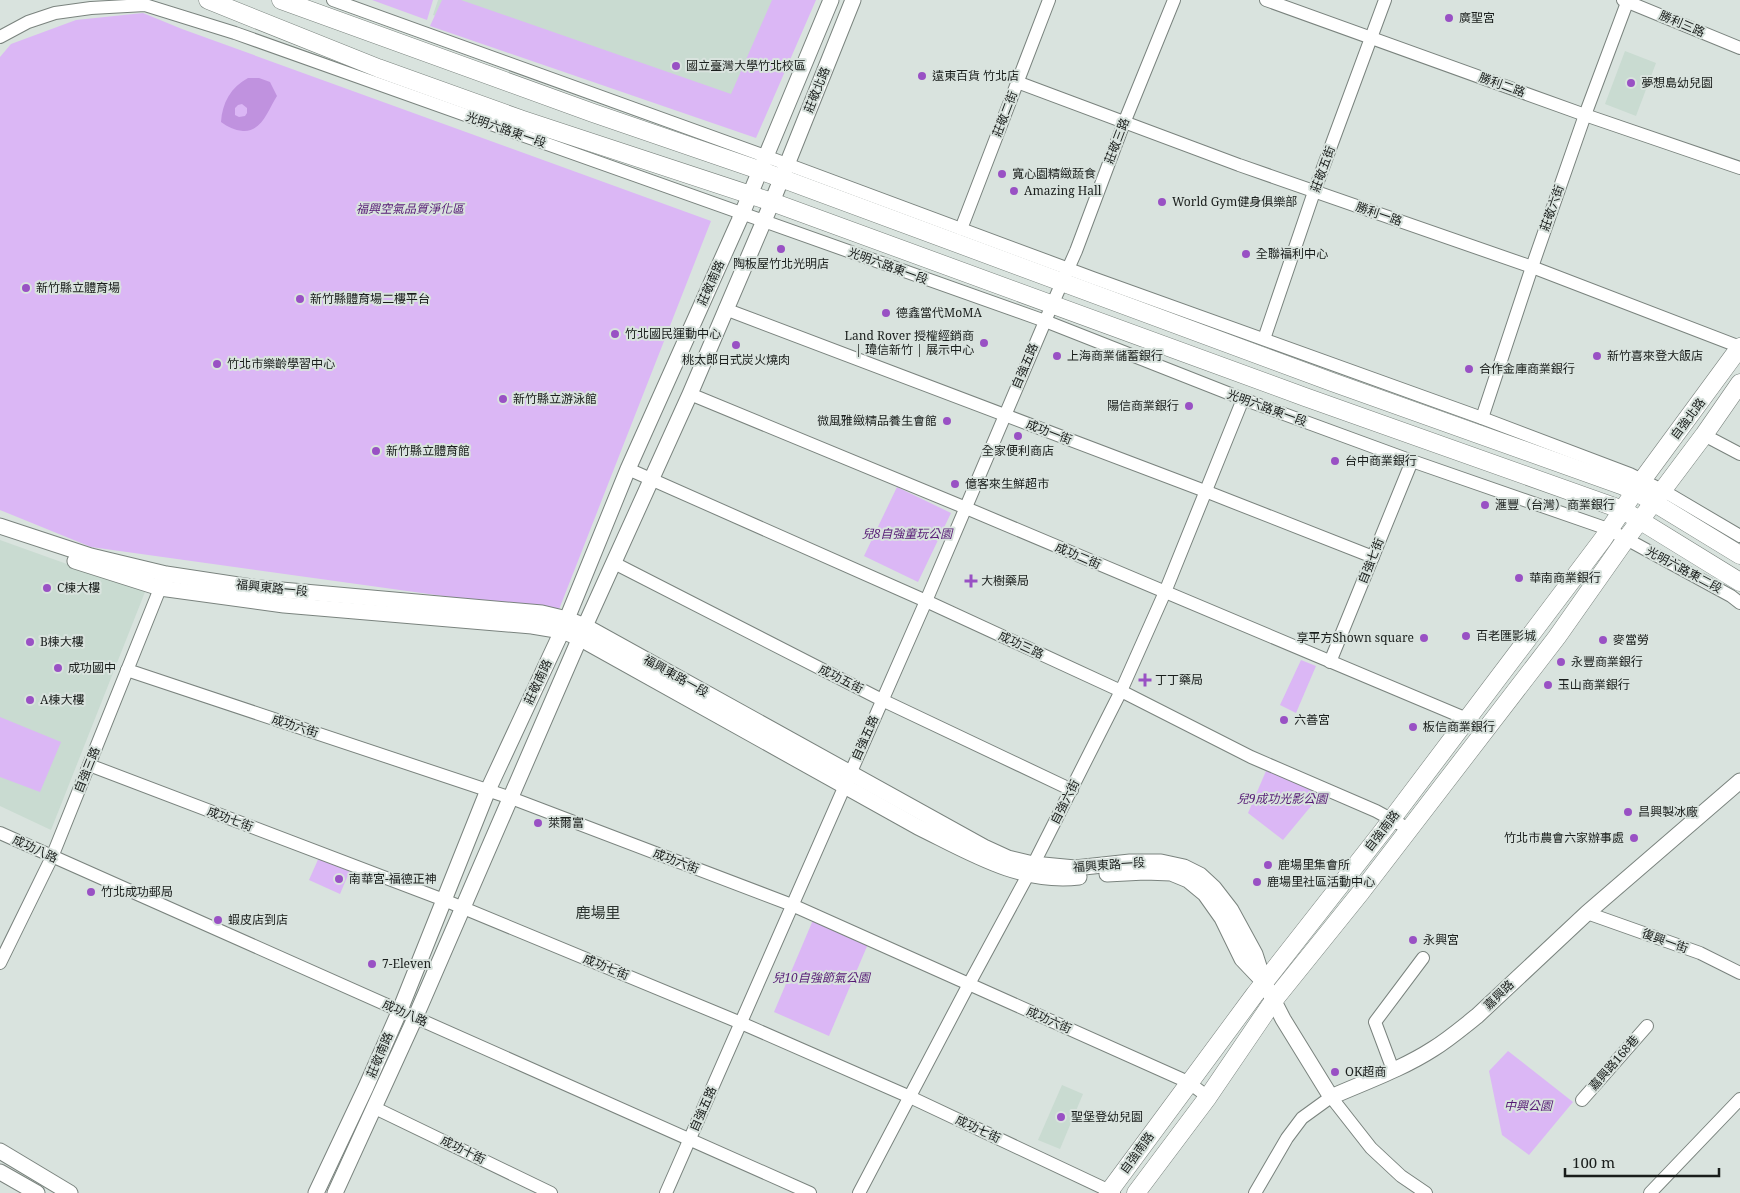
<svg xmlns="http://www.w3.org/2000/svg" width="1740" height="1193" viewBox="0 0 1740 1193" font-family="'Noto Serif','Noto Sans TC',serif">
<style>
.built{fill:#c9dbd1}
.green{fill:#dbb7f5}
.water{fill:#c092df;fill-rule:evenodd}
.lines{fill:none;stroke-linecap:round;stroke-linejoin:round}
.minor-casing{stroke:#7a837e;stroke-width:14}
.tertiary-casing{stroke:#7a837e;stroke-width:17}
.secondary-casing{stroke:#7a837e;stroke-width:19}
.minor{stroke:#fff;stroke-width:12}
.tertiary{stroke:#fff;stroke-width:15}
.secondary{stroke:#fff;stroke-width:18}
.poi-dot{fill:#9951c4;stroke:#d9e3de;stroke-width:2}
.labels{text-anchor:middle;stroke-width:4;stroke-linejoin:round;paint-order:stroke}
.poi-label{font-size:12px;fill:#191d1b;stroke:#d9e3de;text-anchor:start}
.street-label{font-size:12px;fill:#191d1b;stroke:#d9e3de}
.park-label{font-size:12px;font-style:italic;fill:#551974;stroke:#d9e3de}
.quarter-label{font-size:15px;fill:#2c342f;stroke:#d9e3de}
</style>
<rect width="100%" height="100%" fill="#d9e3de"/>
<!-- built -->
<g class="built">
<path d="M438,0H793L742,118L433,15Z"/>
<path d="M1625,51L1656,63L1636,116L1605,104Z"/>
<path d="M0,540L145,592L51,830L0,806Z"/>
<path d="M1062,1085L1083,1094L1060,1149L1038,1140Z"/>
</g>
<!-- green -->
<g class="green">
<path d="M372,0H433L427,20Z"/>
<path d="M442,0H461L731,94L772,0H816L756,138L430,26Z"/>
<path d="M143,13L182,29L711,221L558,612L91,547L0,510V57L11,44L76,20Z"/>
<path d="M897,487L951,513L918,582L864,556Z"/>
<path d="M1301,660L1316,666L1296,713L1280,705Z"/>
<path d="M0,717L61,742L40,792L0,777Z"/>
<path d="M1269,764L1326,788L1283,840L1248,813Z"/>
<path d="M320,855L351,868L340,894L309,880Z"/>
<path d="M813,920L868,944L829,1036L774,1012Z"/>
<path d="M1508,1051L1573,1102L1529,1155L1502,1135L1489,1071Z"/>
</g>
<!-- water -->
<path class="water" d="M248,78H259L270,82L277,96C268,110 262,132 243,131C234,130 228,127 221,122C222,103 231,87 248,78ZM242,104L247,108V113L245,116L239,117L235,115V108L238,105Z"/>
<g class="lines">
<!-- minor casing -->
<g class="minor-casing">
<g id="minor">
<path d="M333,0L765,156L1093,278L1482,418L1630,474L1662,490L1740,536"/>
<path d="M1266,0L1585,115L1740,168"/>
<path d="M1623,0L1740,48"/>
<path d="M0,37L28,22L55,13L91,8L145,5L235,33L1045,321L1243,399L1412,461L1608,529L1731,596L1740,603"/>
<path d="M1017,82L1239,165L1532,267L1740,347"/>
<path d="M961,229L1049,0"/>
<path d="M725,309L1205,491L1373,557"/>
<path d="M1264,339L1314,192L1385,0"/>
<path d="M690,394L966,508L1467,719"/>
<path d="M1482,418L1532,267L1585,115L1628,0"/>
<path d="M1704,435L1740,454"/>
<path d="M628,469L926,601L1121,691L1251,757L1376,811L1409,829"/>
<path d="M614,563L882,700L1072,790"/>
<path d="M1330,662L1412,461"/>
<path d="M127,670L511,798L792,905L1188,1082L1208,1097"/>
<path d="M89,765L444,900L741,1023L910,1097L1114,1193"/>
<path d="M0,833L810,1193"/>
<path d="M1587,913L1700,953L1740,973"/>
<path d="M0,963L52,857L163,581"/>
<path d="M1393,1070L1375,1022L1423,958"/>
<path d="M1582,1100L1647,1026"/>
<path d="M375,1108L551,1193"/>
<path d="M666,1193L926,601L1052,305L1076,251L1124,123L1174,0"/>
<path d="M859,1193L969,984L1028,875L1121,691L1165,592L1243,399"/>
<path d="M1255,1193L1287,1138L1302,1118L1331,1097L1371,1148L1401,1176L1426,1193"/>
<path d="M1650,1193L1740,1099"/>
</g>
</g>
<!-- tertiary casing -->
<g class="tertiary-casing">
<g id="tertiary">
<path d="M0,526L91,556L166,574L259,588L542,613L567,619L585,626L984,847L1008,858L1033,864L1075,868L1130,862H1161L1184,867L1200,875L1214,888L1231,910L1255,954L1264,982L1283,1019L1331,1097C1365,1082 1402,1069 1433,1049C1449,1039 1463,1027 1477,1016L1587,913L1740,781"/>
<path d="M75,561L160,588L284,605L532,626L562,631L579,638L918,827C969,852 1020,884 1079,877"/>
<path d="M1107,874L1145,872L1171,873L1188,880L1205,894L1222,918L1242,959L1261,979"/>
<path d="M0,1151L70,1193"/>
<path d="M0,1172L37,1193"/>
<path d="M316,1193L366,1087L400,1010L488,790L562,631L628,469L739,221L831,0"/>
<path d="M335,1193L415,1018L585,626L690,394L772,202L853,0"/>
</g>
</g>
<!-- secondary casing -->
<g class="secondary-casing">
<g id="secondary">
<path d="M208,0L378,68L520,119L772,202L1305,397L1623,510L1740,582"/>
<path d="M281,0L593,113L759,170L1332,382L1621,485L1635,491L1740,555"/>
<path d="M1108,1193L1255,994L1382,832L1603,539L1643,479L1740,347"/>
<path d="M1136,1193L1208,1097L1274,1000L1361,892L1557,637L1626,539L1704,435L1740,383"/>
</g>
</g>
<!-- minor -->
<use href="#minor" class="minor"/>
<!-- tertiary -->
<use href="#tertiary" class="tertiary"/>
<!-- secondary -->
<use href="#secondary" class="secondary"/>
</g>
<!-- markers -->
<g class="poi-dot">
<circle cx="1449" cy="18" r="5"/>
<circle cx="676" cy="66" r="5"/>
<circle cx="922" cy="76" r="5"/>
<circle cx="1631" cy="83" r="5"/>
<circle cx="1002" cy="174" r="5"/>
<circle cx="1014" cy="191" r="5"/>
<circle cx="1162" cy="202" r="5"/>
<circle cx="781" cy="249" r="5"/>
<circle cx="1246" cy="254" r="5"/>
<circle cx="26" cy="288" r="5"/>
<circle cx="300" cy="299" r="5"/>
<circle cx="886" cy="313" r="5"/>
<circle cx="615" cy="334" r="5"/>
<circle cx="984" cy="343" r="5"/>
<circle cx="736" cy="345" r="5"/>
<circle cx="1057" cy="356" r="5"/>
<circle cx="1597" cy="356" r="5"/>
<circle cx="217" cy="364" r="5"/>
<circle cx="1469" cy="369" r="5"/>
<circle cx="503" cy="399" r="5"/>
<circle cx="1189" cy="406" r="5"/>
<circle cx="947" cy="421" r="5"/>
<circle cx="1018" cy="436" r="5"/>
<circle cx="376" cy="451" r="5"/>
<circle cx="1335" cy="461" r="5"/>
<circle cx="955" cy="484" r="5"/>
<circle cx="1485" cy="505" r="5"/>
<circle cx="1519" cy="578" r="5"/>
<path d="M968.5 573.5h5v5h5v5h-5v5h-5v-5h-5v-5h5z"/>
<circle cx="47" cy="588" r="5"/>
<circle cx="1466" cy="636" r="5"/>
<circle cx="1424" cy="638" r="5"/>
<circle cx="1603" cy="640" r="5"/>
<circle cx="30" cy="642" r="5"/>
<circle cx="1561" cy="662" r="5"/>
<circle cx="58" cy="668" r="5"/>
<path d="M1142.5 672.5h5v5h5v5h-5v5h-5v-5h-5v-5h5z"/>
<circle cx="1548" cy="685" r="5"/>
<circle cx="30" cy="700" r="5"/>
<circle cx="1284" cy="720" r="5"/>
<circle cx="1413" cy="727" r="5"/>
<circle cx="1628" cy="812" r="5"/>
<circle cx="538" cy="823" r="5"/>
<circle cx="1634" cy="838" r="5"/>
<circle cx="1268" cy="865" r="5"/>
<circle cx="339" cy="879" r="5"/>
<circle cx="1257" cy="882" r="5"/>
<circle cx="91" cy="892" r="5"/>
<circle cx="218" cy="920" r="5"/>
<circle cx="1413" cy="940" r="5"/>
<circle cx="372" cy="964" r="5"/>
<circle cx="1335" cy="1072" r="5"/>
<circle cx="1061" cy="1117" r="5"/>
</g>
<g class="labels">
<!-- poi labels -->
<g class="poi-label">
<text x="1459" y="22">廣聖宮</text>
<text x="686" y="70">國立臺灣大學竹北校區</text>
<text x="932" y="80">遠東百貨 竹北店</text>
<text x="1641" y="87">夢想島幼兒園</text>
<text x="1012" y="178">寬心園精緻蔬食</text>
<text x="1024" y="195">Amazing Hall</text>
<text x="1172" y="206">World Gym健身俱樂部</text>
<text x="1256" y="258">全聯福利中心</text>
<text x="781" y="268" text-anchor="middle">陶板屋竹北光明店</text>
<text x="36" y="292">新竹縣立體育場</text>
<text x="310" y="303">新竹縣體育場二樓平台</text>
<text x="896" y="317">德鑫當代MoMA</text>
<text x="625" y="338">竹北國民運動中心</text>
<text x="974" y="340" text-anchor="end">Land Rover 授權經銷商<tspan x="974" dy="14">| 瑋信新竹 | 展示中心</tspan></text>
<text x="1067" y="360">上海商業儲蓄銀行</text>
<text x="1607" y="360">新竹喜來登大飯店</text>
<text x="736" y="364" text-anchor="middle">桃太郎日式炭火燒肉</text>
<text x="227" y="368">竹北市樂齡學習中心</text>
<text x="1479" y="373">合作金庫商業銀行</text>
<text x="513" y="403">新竹縣立游泳館</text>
<text x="1179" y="410" text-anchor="end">陽信商業銀行</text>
<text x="937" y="425" text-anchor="end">微風雅緻精品養生會館</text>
<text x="386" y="455">新竹縣立體育館</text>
<text x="1018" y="455" text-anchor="middle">全家便利商店</text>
<text x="1345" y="465">台中商業銀行</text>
<text x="965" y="488">億客來生鮮超市</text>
<text x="1495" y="509">滙豐（台灣）商業銀行</text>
<text x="1529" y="582">華南商業銀行</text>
<text x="981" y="585">大樹藥局</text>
<text x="57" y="592">C棟大樓</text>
<text x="1476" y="640">百老匯影城</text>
<text x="1414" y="642" text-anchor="end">享平方Shown square</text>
<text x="1613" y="644">麥當勞</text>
<text x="40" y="646">B棟大樓</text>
<text x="1571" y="666">永豐商業銀行</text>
<text x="68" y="672">成功國中</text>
<text x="1155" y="684">丁丁藥局</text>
<text x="1558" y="689">玉山商業銀行</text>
<text x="40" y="704">A棟大樓</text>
<text x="1294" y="724">六善宮</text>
<text x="1423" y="731">板信商業銀行</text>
<text x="1638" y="816">昌興製冰廠</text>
<text x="548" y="827">萊爾富</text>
<text x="1624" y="842" text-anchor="end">竹北市農會六家辦事處</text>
<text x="1278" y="869">鹿場里集會所</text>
<text x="349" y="883">南華宮-福德正神</text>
<text x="1267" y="886">鹿場里社區活動中心</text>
<text x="101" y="896">竹北成功郵局</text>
<text x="228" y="924">蝦皮店到店</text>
<text x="1423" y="944">永興宮</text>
<text x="382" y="968">7-Eleven</text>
<text x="1345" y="1076">OK超商</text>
<text x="1071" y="1121">聖堡登幼兒園</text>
</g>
<!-- street labels -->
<g class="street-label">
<text transform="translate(1682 24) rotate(23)" y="4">勝利三路</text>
<text transform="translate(1502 85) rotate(20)" y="4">勝利二路</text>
<text transform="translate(817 90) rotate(-68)" y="4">莊敬北路</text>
<text transform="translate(1005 114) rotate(-69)" y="4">莊敬二街</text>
<text transform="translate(506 130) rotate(19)" y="4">光明六路東一段</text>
<text transform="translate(1117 141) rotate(-69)" y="4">莊敬三路</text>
<text transform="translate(1323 169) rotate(-70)" y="4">莊敬五街</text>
<text transform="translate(1552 208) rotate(-71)" y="4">莊敬六街</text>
<text transform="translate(1379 214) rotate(19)" y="4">勝利一路</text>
<text transform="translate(888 266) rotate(20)" y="4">光明六路東一段</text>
<text transform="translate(711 283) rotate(-66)" y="4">莊敬南路</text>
<text transform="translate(1025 366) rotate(-67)" y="4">自強五路</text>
<text transform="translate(1267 408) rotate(20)" y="4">光明六路東一段</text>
<text transform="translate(1688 419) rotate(-53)" y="4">自強北路</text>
<text transform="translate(1049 432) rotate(21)" y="4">成功一街</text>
<text transform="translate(1078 556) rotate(23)" y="4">成功二街</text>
<text transform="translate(1371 561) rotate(-68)" y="4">自強七街</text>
<text transform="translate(1684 570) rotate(28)" y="4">光明六路東二段</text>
<text transform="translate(272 588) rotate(6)" y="4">福興東路一段</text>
<text transform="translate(1021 645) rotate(25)" y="4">成功三路</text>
<text transform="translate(676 676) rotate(29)" y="4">福興東路一段</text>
<text transform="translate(841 679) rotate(27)" y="4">成功五街</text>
<text transform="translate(538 682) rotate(-65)" y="4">莊敬南路</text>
<text transform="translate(295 726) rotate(18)" y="4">成功六街</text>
<text transform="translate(865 738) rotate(-66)" y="4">自強五路</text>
<text transform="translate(87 770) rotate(-68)" y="4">自強三路</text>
<text transform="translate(1065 802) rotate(-63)" y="4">自強六街</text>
<text transform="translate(230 819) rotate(21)" y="4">成功七街</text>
<text transform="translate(1382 831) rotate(-52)" y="4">自強南路</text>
<text transform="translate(35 849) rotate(25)" y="4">成功八路</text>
<text transform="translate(676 861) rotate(21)" y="4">成功六街</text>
<text transform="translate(1109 865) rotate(-4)" y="4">福興東路一段</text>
<text transform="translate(1665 941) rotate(20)" y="4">復興一街</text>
<text transform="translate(606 967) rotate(22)" y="4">成功七街</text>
<text transform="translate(1499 995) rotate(-44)" y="4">嘉興路</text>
<text transform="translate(405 1013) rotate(24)" y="4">成功八路</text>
<text transform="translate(1049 1020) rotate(24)" y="4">成功六街</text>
<text transform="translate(380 1055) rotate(-67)" y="4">莊敬南路</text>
<text transform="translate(1614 1063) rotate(-49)" y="4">嘉興路168巷</text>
<text transform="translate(703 1109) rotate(-66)" y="4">自強五路</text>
<text transform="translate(978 1129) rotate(25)" y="4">成功七街</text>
<text transform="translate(463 1150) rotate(26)" y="4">成功十街</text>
<text transform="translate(1137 1153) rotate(-54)" y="4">自強南路</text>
</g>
<!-- park labels -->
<g class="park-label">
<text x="410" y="213">福興空氣品質淨化區</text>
<text x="907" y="538">兒8自強童玩公園</text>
<text x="1282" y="803">兒9成功光影公園</text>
<text x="821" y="982">兒10自強節氣公園</text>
<text x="1528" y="1110">中興公園</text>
</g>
<!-- quarter labels -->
<g class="quarter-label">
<text x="598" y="918">鹿場里</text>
</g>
</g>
<!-- scale -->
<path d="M1565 1168v8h154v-8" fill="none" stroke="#191d1b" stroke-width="2.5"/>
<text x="1572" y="1168" font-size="15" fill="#191d1b" stroke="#d9e3de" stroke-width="4" paint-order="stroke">100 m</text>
</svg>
